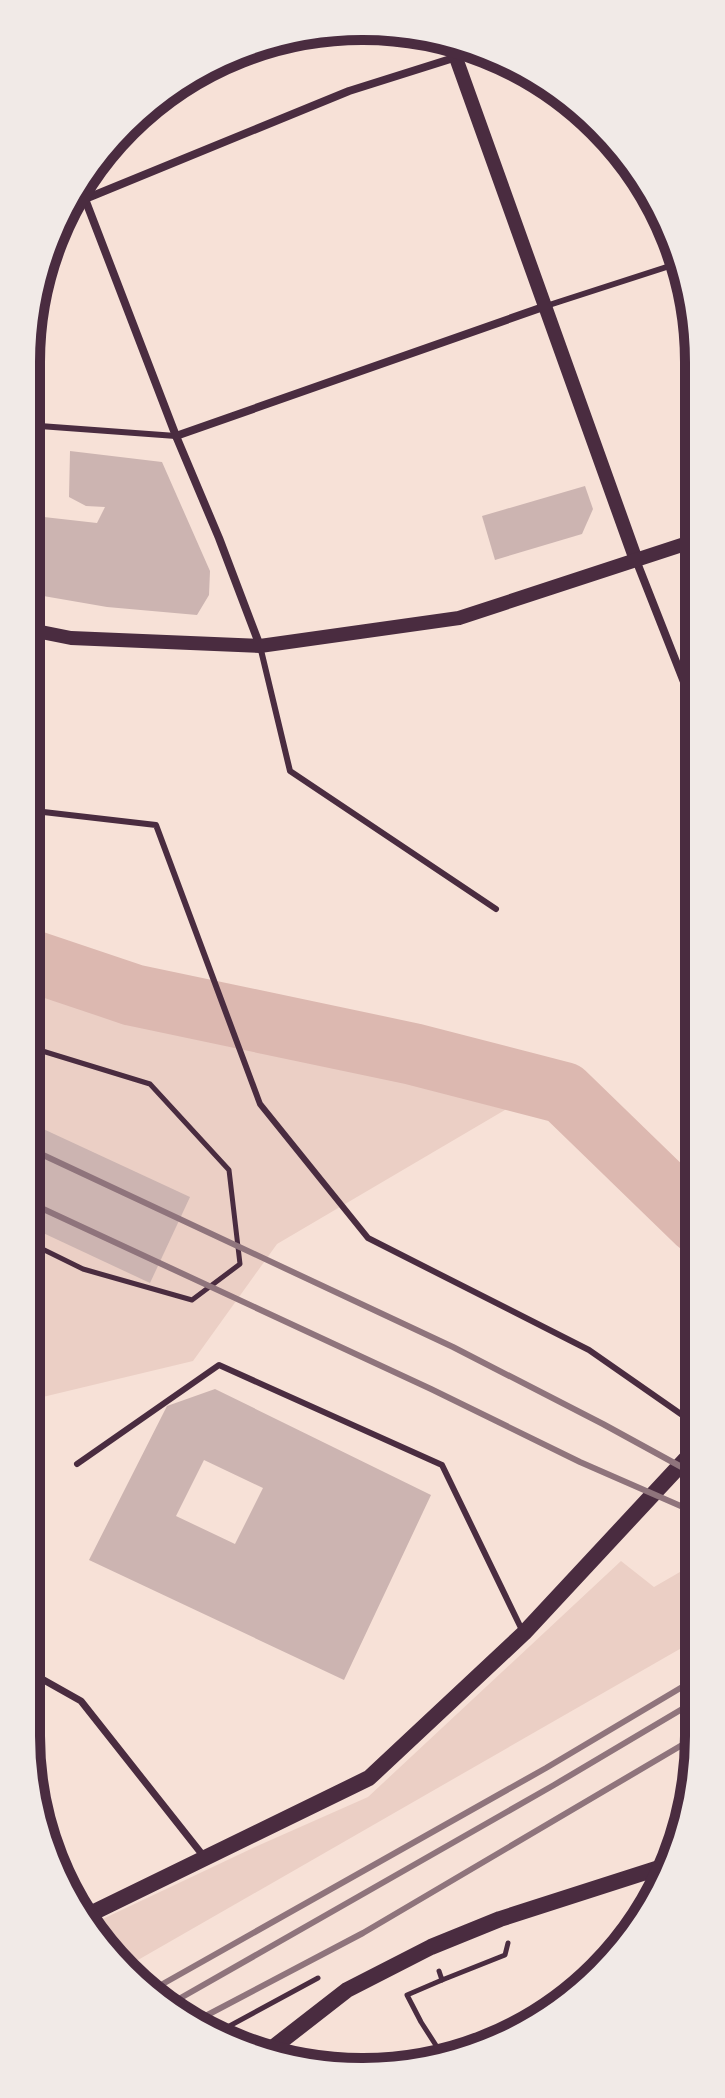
<svg xmlns="http://www.w3.org/2000/svg" width="725" height="2098" viewBox="0 0 725 2098" font-family="'Space Grotesk',sans-serif">
<style>
.green{fill:#ebcfc5}
.lines{fill:none;stroke-linecap:round;stroke-linejoin:round}
.river{stroke:#dcb8b0;stroke-width:62}
.building{fill:#ccb4b1;fill-rule:evenodd}
.path{stroke:#4a2c40;stroke-width:5}
.service{stroke:#4a2c40;stroke-width:6}
.pedestrian{stroke:#4a2c40;stroke-width:7}
.minor{stroke:#4a2c40;stroke-width:8}
.tertiary{stroke:#4a2c40;stroke-width:14}
.secondary{stroke:#4a2c40;stroke-width:16}
.rail{stroke:#8f747c;stroke-width:6}
.rim{fill:none;stroke:#4a2c40;stroke-width:10}
</style>
<rect width="100%" height="100%" fill="#f7e1d7"/>
<!-- green -->
<g class="green">
<path d="M26,977L192,1029L522,1100L277,1244L193,1361L26,1401Z"/>
<path d="M621,1561L654,1587L699,1561V1638L124,1968L110,1958L90,1925L255,1847L368,1797Z"/>
</g>
<g class="lines">
<!-- river -->
<path class="river" d="M26,959L133,995L413,1054L564,1093L698,1223"/>
</g>
<!-- building -->
<g class="building">
<path d="M70,451L162,462L210,571L209,595L197,615L107,607L26,593V515L97,523L105,507L86,506L69,497Z"/>
<path d="M585,486L593,509L582,534L495,560L482,516Z"/>
<path d="M26,1121L190,1197L150,1283L26,1225Z"/>
<path d="M215,1389L431,1495L344,1680L89,1560L167,1406ZM204,1460L263,1488L235,1544L176,1516Z"/>
</g>
<g class="lines">
<!-- path -->
<g class="path">
<path d="M26,1046L150,1084L229,1170L240,1264L192,1300L83,1269L26,1241"/>
<path d="M439,1971L442,1980L505,1955L508,1943"/>
<path d="M442,1980L407,1995L421,2022L446,2061"/>
<path d="M211,2036L318,1978"/>
</g>
<!-- service -->
<g class="service">
<path d="M546,306L679,263"/>
<path d="M26,425L176,436"/>
<path d="M260,646L290,771L496,909"/>
<path d="M26,810L156,825L260,1104L368,1238L589,1350L698,1426"/>
<path d="M77,1464L219,1365L442,1465L522,1630"/>
</g>
<!-- pedestrian -->
<path class="pedestrian" d="M26,1670L81,1701L205,1858"/>
<!-- minor -->
<g class="minor">
<path d="M85,199L176,436L219,538L260,646"/>
<path d="M74,201L85,199L349,91L479,50"/>
<path d="M176,436L546,306"/>
<path d="M636,560L697,715"/>
</g>
<!-- tertiary -->
<g class="tertiary">
<path d="M447,37L456,58L636,560"/>
<path d="M26,629L71,638L260,646L459,618L697,540"/>
</g>
<!-- secondary -->
<g class="secondary">
<path d="M84,1917L369,1778L524,1633L698,1446"/>
<path d="M266,2053L347,1990L431,1947L500,1919L668,1865"/>
</g>
<!-- rail -->
<g class="rail">
<path d="M26,1147L453,1347L603,1424L698,1476"/>
<path d="M26,1201L431,1389L580,1462L699,1514"/>
<path d="M152,1990L546,1768L699,1677"/>
<path d="M170,2004L554,1785L699,1699"/>
<path d="M194,2022L363,1933L699,1735"/>
</g>
</g>
<!-- crop -->
<path d="M0 0H725V2098H0ZM362 40H363A322 322 0 0 1 685 362V1736A322 322 0 0 1 363 2058H362A322 322 0 0 1 40 1736V362A322 322 0 0 1 362 40Z" fill="#f1eae7" fill-rule="evenodd"/>
<path class="rim" d="M362 40H363A322 322 0 0 1 685 362V1736A322 322 0 0 1 363 2058H362A322 322 0 0 1 40 1736V362A322 322 0 0 1 362 40Z"/>
</svg>
